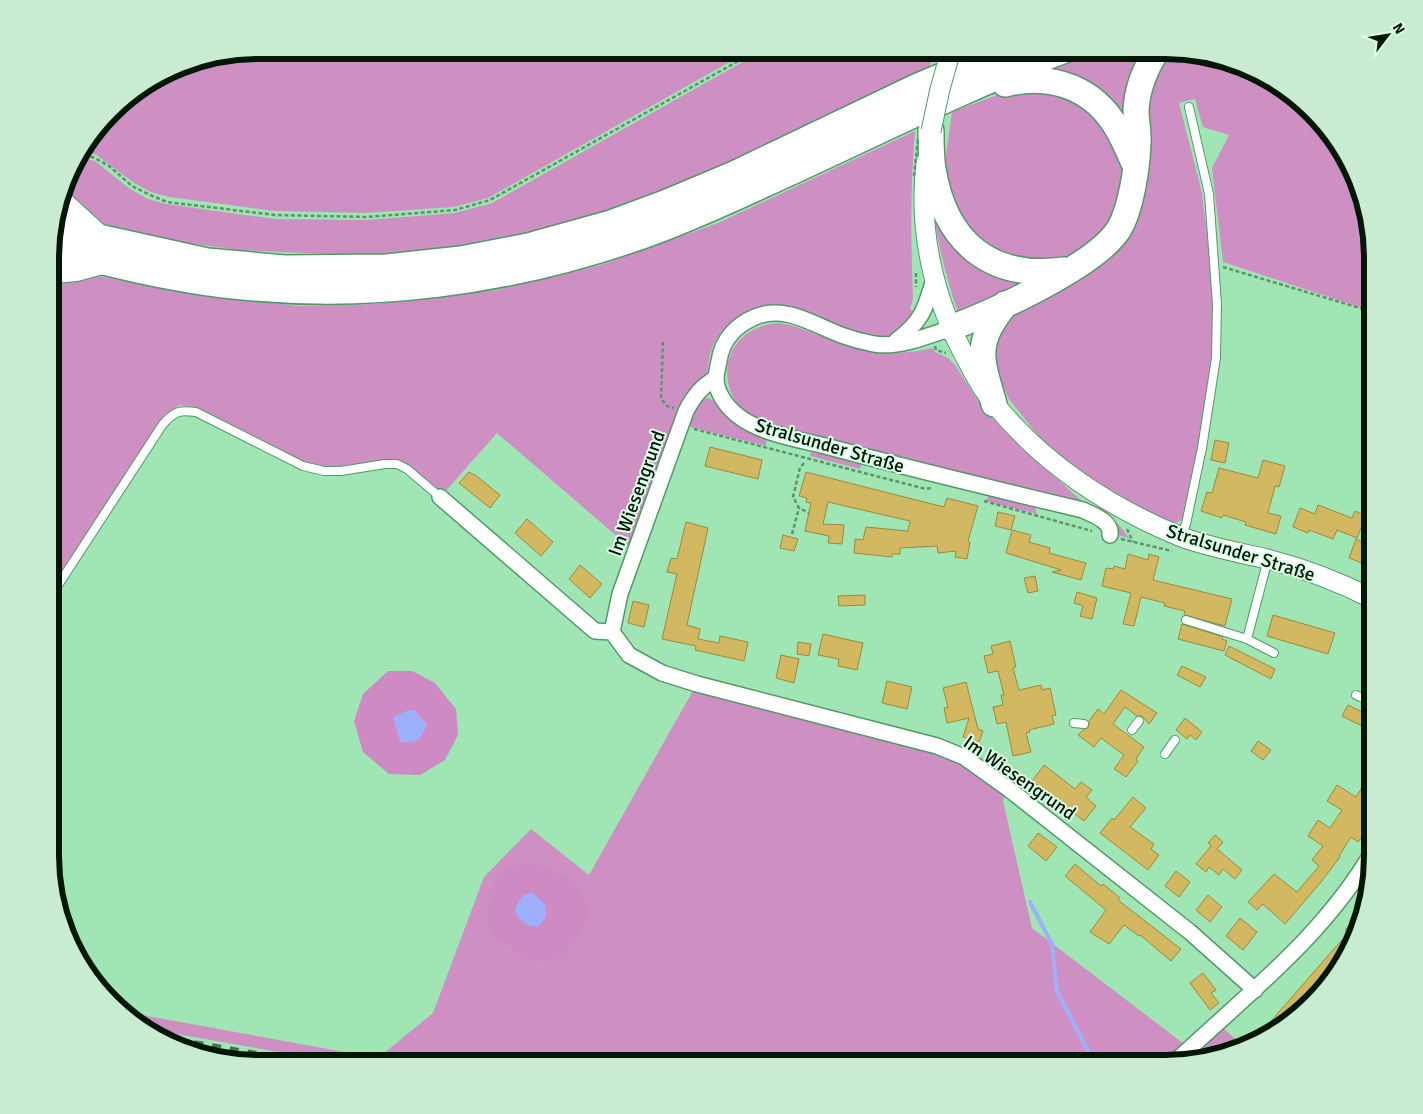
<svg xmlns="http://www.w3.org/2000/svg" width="1423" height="1114" viewBox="0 0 1423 1114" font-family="Signika,sans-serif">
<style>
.green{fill:#ce90c3;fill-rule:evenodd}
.forest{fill:#ce8ac2}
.water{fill:#9eb0fc}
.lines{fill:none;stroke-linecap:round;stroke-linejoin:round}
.stream{stroke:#9eb0fc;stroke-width:4}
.building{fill:#d1b861;stroke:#9f893c}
.service-casing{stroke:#529869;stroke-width:10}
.minor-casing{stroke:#529869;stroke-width:18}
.tertiary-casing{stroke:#529869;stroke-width:21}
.trunk-casing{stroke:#529869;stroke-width:28}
.motorway-casing{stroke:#529869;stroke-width:30}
.path{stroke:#5f936e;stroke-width:2.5;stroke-dasharray:4 2.5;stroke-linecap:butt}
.service{stroke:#fff;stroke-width:8}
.minor{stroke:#fff;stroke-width:15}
.tertiary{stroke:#fff;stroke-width:19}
.trunk{stroke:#fff;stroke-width:25}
.motorway{stroke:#fff;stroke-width:28}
.rail{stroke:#446f50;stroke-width:4;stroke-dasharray:9 9;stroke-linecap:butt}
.tertiary-bridge-casing{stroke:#529869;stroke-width:21;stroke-linecap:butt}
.path-bridge{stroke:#5f936e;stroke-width:2.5;stroke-dasharray:4 2.5;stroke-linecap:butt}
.tertiary-bridge{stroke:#fff;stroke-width:19}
.labels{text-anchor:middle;stroke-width:4;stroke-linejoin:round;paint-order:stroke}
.street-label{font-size:19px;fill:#001606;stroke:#dbfee4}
.rim{fill:none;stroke:#001606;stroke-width:6}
</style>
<rect width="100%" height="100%" fill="#9fe6b4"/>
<!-- green -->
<g class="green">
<path d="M258,50H751L488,198L454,207L366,213L274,211L169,197L151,192L134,183L95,154L80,151L121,101L191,61Z"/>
<path d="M764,50H934L929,70L719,167L620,207L572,222L527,234L454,248L408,253L354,255L238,250L181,242L100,223L63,199L77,156L95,161L130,189L148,199L166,204L275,219L366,220L455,213L492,203Z"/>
<path d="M1084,50H1151L1131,128L1038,73L1051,62Z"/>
<path d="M1164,50H1178L1244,66L1302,102L1352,166L1373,258V278L1362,308L1223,262L1212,168L1229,135L1203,127L1195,99L1179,103L1202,193L1215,304L1212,350L1199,447L1183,519L1176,523L1152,516L1129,505L1067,464L1043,442L1009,399L992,362L993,336L1004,317L1098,266Z"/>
<path d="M1013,89L1082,98L1121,149L1125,180L1108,229L1061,262L1014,264L959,225L942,163L945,162L952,112Z"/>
<path d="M915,131C910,187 911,243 913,299L910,309L915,312C901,332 893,337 868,338L762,308L746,312L732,321L722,331L714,343L710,354L707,373L683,404L633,550L497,433L443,494L406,463L388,460L340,468L321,467L302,462L198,408L179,405L160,422L51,589L52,274L77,272L204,296L300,306L377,304L497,290L601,265L718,223Z"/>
<path d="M933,201L948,231L1041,278L958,313C946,276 936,240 933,201Z"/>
<path d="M778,323C796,325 809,332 826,338C862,353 895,357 933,348L935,352L948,358L955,365L982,407L1010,437L1084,503L1111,518L1120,526L1129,538L1113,534L1110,522L775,428C763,423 751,419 742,409C718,385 724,343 755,329C763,325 770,324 778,323Z"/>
<path d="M709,398L766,436V446L687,426C692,413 693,400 709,398Z"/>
<path d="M812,447L862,460L860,469L810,456Z"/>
<path d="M990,493L1034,504L1037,514L986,501Z"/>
<path d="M695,687L936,749L961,762L1006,792L1003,801L1032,928L1184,1044L1163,1064H347L148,1029L120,1011L378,1058L433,1013L484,877L531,829L589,875ZM587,925L566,955L518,956L494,938Z"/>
<path d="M1223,1028L1245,1048L1191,1059Z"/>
</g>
<!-- forest -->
<g class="forest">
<path d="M388,671H412L435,683L456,709L458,735L445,760L420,775L389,774L363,752L354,721L363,694Z"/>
<path d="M535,862L568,879L580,890L587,903V925L566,955L553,961L537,963L518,956L494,938L488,928L489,894L501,869Z"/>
</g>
<!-- water -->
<g class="water">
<path d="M409,710H414L427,724C422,740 416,743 400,742L393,717Z"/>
<path d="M531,892L545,904L546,916L539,927C526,926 521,923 515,911C518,900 521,895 531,892Z"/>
</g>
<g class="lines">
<!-- stream -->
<path class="stream" d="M1030,902L1052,944L1057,991L1089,1053L1091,1064"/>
</g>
<!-- building -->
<g class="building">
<path d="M1215,440L1229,443L1225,463L1211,460Z"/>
<path d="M710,447L762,460L758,479L705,466Z"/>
<path d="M1263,460L1285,466L1279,487L1275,486L1268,513L1281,516L1276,534L1245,525L1246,522L1223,515L1222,518L1201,511L1207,492L1212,493L1219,468L1258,478Z"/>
<path d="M469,472L474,475V474L500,495L490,508L459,483Z"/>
<path d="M806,472L944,507L947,498L978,506L968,541L970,542L967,559L955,557L956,551L938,553L937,546L900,548V554H892V557L854,553L855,539L863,540L866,527L908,531L910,521L828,502L823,524L844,525L842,544L828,543L829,536L805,531L811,503L806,502L807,498L799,496Z"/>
<path d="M1318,505L1352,518L1355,511L1366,516L1357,538L1337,530L1333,539L1309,530L1308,533L1293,527L1300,508L1315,514Z"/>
<path d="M998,512L1015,516L1011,530L995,526Z"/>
<path d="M527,519L553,542L541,556L515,533Z"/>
<path d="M686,522L708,528L687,625L700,629L698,639L719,643L720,636L748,642L744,661L695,650L696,646L662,639L677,574L667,572L671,558L677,559Z"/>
<path d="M1012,530L1031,535L1029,542L1050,548L1049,553L1086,563L1081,580L1052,572L1061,570L1006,553Z"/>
<path d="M783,535L798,539L794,551L780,548Z"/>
<path d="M1356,539L1373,546V550L1367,565L1349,558Z"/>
<path d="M1128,554L1148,560L1149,554L1159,557L1153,580L1232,599L1225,626L1184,615L1185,611L1164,606L1165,603L1141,597L1134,626L1123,624L1131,593L1102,586L1106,568L1113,569L1114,566L1125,569Z"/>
<path d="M580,565L602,584L590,598L569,579Z"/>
<path d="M1035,576L1038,591L1028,593L1024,578Z"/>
<path d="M1077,592L1097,598L1092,619L1080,616L1083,606L1074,603Z"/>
<path d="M865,595V605L839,606L838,596Z"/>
<path d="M633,601L649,605L644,627L628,623Z"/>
<path d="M1273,615L1335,633L1328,654L1267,636Z"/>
<path d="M1182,624L1223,637L1222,639L1227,641L1224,651L1178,639Z"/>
<path d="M823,634L863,643L857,670L838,666L839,659L818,655Z"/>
<path d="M1010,641L1016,667L1013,668L1019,690L1041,685L1042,690L1050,688L1056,715L1052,716L1054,724L1029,730L1030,732L1026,733L1031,752L1013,756L1006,722L997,724L993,707L1003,705L1001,695H1004L998,671L988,673L984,656L993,654L991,646Z"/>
<path d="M798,642L811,644L809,656L797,654Z"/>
<path d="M1229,646L1275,669L1271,679L1225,655Z"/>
<path d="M781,655L799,659L794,683L776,678Z"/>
<path d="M1182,666L1206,677L1200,687L1177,675Z"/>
<path d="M887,681L912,687L907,709L882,703Z"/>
<path d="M966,682L978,729L983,731L979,742L963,737L969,718L947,723L944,708L948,707L943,688Z"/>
<path d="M1121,690L1157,713L1149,724L1142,716H1137L1125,707L1113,724L1144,747L1136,759L1138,761L1126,777L1114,769L1124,755L1101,738L1094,747L1078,735L1083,730L1088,728L1089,721L1098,709L1104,714Z"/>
<path d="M1348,705L1368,715L1362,726L1342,716Z"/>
<path d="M1185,718L1202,732L1196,740L1190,735L1187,739L1176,730Z"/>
<path d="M1258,741L1271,750L1263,760L1251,751Z"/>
<path d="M1044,765L1075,789L1081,782L1092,790L1086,797L1096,806L1084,821L1032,781Z"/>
<path d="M1373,770V842H1363V836L1358,842L1351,837L1339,856L1340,857L1321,882L1285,924L1263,904L1257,910L1248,902L1274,874L1297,892L1319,866L1312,860L1323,846L1308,836L1318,820L1330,828L1342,810L1327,801L1337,785L1356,797Z"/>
<path d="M1133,797L1146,808L1130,827L1154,844L1151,849L1159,855L1148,870L1100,833L1112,818L1114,820Z"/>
<path d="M1038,833L1057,847L1046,861L1028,846Z"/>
<path d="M1215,835L1223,842L1217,849L1242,870L1235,879L1223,869L1219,875L1209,867L1206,872L1196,864L1211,846L1208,843Z"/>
<path d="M1075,864L1101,886L1103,884L1120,898L1118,900L1181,949L1171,961L1140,935L1139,936L1124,925L1109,944L1090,932L1106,910L1065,876Z"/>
<path d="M1176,871L1190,882L1179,897L1165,886Z"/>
<path d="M1208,895L1222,907L1210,922L1196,910Z"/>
<path d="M1363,909L1357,936L1321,993L1267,1032L1264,1029L1348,933L1345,930Z"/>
<path d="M1240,918L1257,932L1243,950L1226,936Z"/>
<path d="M1203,973L1216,990L1211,993L1219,1003L1210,1010L1190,983Z"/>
</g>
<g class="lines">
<!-- service casing -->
<g class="service-casing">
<g id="service">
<path d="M1181,536L1186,524L1202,448L1216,358L1217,304L1209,194L1189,107"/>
<path d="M51,596L163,424C175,411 179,410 196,412L303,466L324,471H341L385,464H397L407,469L440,497"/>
<path d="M1186,620L1247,639L1274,653"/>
<path d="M1247,639L1268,559"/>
<path d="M1356,695L1373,703"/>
<path d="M1074,723L1084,724"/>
<path d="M1132,730L1139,721"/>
<path d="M1165,754L1175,740"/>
</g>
</g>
<!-- minor casing -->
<g class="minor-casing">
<g id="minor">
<path d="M951,328C928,336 899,348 874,344C863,342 852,339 841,335C814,325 785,304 755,317C736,325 722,340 719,361C718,366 717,371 716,376C715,391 726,406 737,415C762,435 803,440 833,448C916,470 999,490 1083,510C1093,515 1112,521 1110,535"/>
<path d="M896,341C922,321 925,310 934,279"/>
<path d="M440,497L595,631L612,632L629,655L662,673L697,684L937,746L964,757L1010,790L1190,932L1255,990"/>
<path d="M612,632L620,594L686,411C694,396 701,387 716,378"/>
<path d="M1175,1062C1245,996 1324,936 1373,851"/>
</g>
</g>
<!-- tertiary casing -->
<g class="tertiary-casing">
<path id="tertiary" d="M926,162C918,232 934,301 968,362C975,376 983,391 994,403C1042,463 1109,507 1179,536C1207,547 1238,552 1267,559C1303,568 1339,582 1373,599"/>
</g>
<!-- trunk casing -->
<g class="trunk-casing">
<g id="trunk">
<path d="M1005,84C1045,74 1086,84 1111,119C1121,132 1127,148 1134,163"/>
<path d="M931,131C931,143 931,157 933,169C945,242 990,280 1064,270"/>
<path d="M53,227L207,261L285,268L387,267L461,259L528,246L611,223L665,203L734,174L918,86L1004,50"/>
<path d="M52,249C109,264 166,278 224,285C365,302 511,283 645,235C685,221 724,203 763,185C863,140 961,89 1065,50"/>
<path d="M951,328C993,312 1096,266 1119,229C1131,209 1137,168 1138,144C1139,133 1136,122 1136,110C1137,88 1145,69 1157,50"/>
<path d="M994,404C987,377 975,354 990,327C994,319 1000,312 1005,304"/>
</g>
</g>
<!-- motorway casing -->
<g class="motorway-casing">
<g id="motorway">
<path d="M61,205L97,238"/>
<path d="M52,269L76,267L98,261"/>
</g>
</g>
<!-- path -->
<g class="path">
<path d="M78,153L95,158L109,166L132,186L150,195L167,202L275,215L367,217L455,210L490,200L758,50"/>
<path d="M1223,267L1373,312"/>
<path d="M916,273V287"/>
<path d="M663,342L661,399L667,406L674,408"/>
<path d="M935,346L936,350L946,353"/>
<path d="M694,429L926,489L931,488"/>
<path d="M804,463L800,468L793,497L799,508L809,513"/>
<path d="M984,501L1092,531"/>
<path d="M1127,529L1133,542"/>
<path d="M792,534L799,508"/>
<path d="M1121,539L1172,551"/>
</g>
<!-- service -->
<use href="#service" class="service"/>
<!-- minor -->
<use href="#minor" class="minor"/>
<!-- tertiary -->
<use href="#tertiary" class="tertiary"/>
<!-- trunk -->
<use href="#trunk" class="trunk"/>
<!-- motorway -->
<use href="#motorway" class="motorway"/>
<!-- rail -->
<path class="rail" d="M159,1036L320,1064"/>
<!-- tertiary-bridge casing -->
<g class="tertiary-bridge-casing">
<path id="tertiary-bridge" d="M931,131L940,89L951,50"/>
</g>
<!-- path-bridge -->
<path class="path-bridge" d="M914,176L918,139"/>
<!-- tertiary-bridge -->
<use href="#tertiary-bridge" class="tertiary-bridge"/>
</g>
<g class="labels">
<!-- street labels -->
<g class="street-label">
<text transform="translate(830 445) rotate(16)" y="7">Stralsunder Straße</text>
<text transform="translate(636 493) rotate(-70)" y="7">Im Wiesengrund</text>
<text transform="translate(1241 552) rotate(17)" y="7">Stralsunder Straße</text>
<text transform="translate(1020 777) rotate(35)" y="7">Im Wiesengrund</text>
</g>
</g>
<!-- crop -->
<path d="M0 0H1423V1114H0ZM258 59H1165A199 199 0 0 1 1364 258V856A199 199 0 0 1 1165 1055H258A199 199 0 0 1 59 856V258A199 199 0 0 1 258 59Z" fill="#c9ebd2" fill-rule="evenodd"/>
<path class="rim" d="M258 59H1165A199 199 0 0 1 1364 258V856A199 199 0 0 1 1165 1055H258A199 199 0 0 1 59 856V258A199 199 0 0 1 258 59Z"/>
<!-- north arrow -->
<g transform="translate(1388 35) rotate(59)" stroke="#dbfee4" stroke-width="4" paint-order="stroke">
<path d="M0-4L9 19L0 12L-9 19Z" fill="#001606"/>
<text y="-8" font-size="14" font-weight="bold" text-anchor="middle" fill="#001606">N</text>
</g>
</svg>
